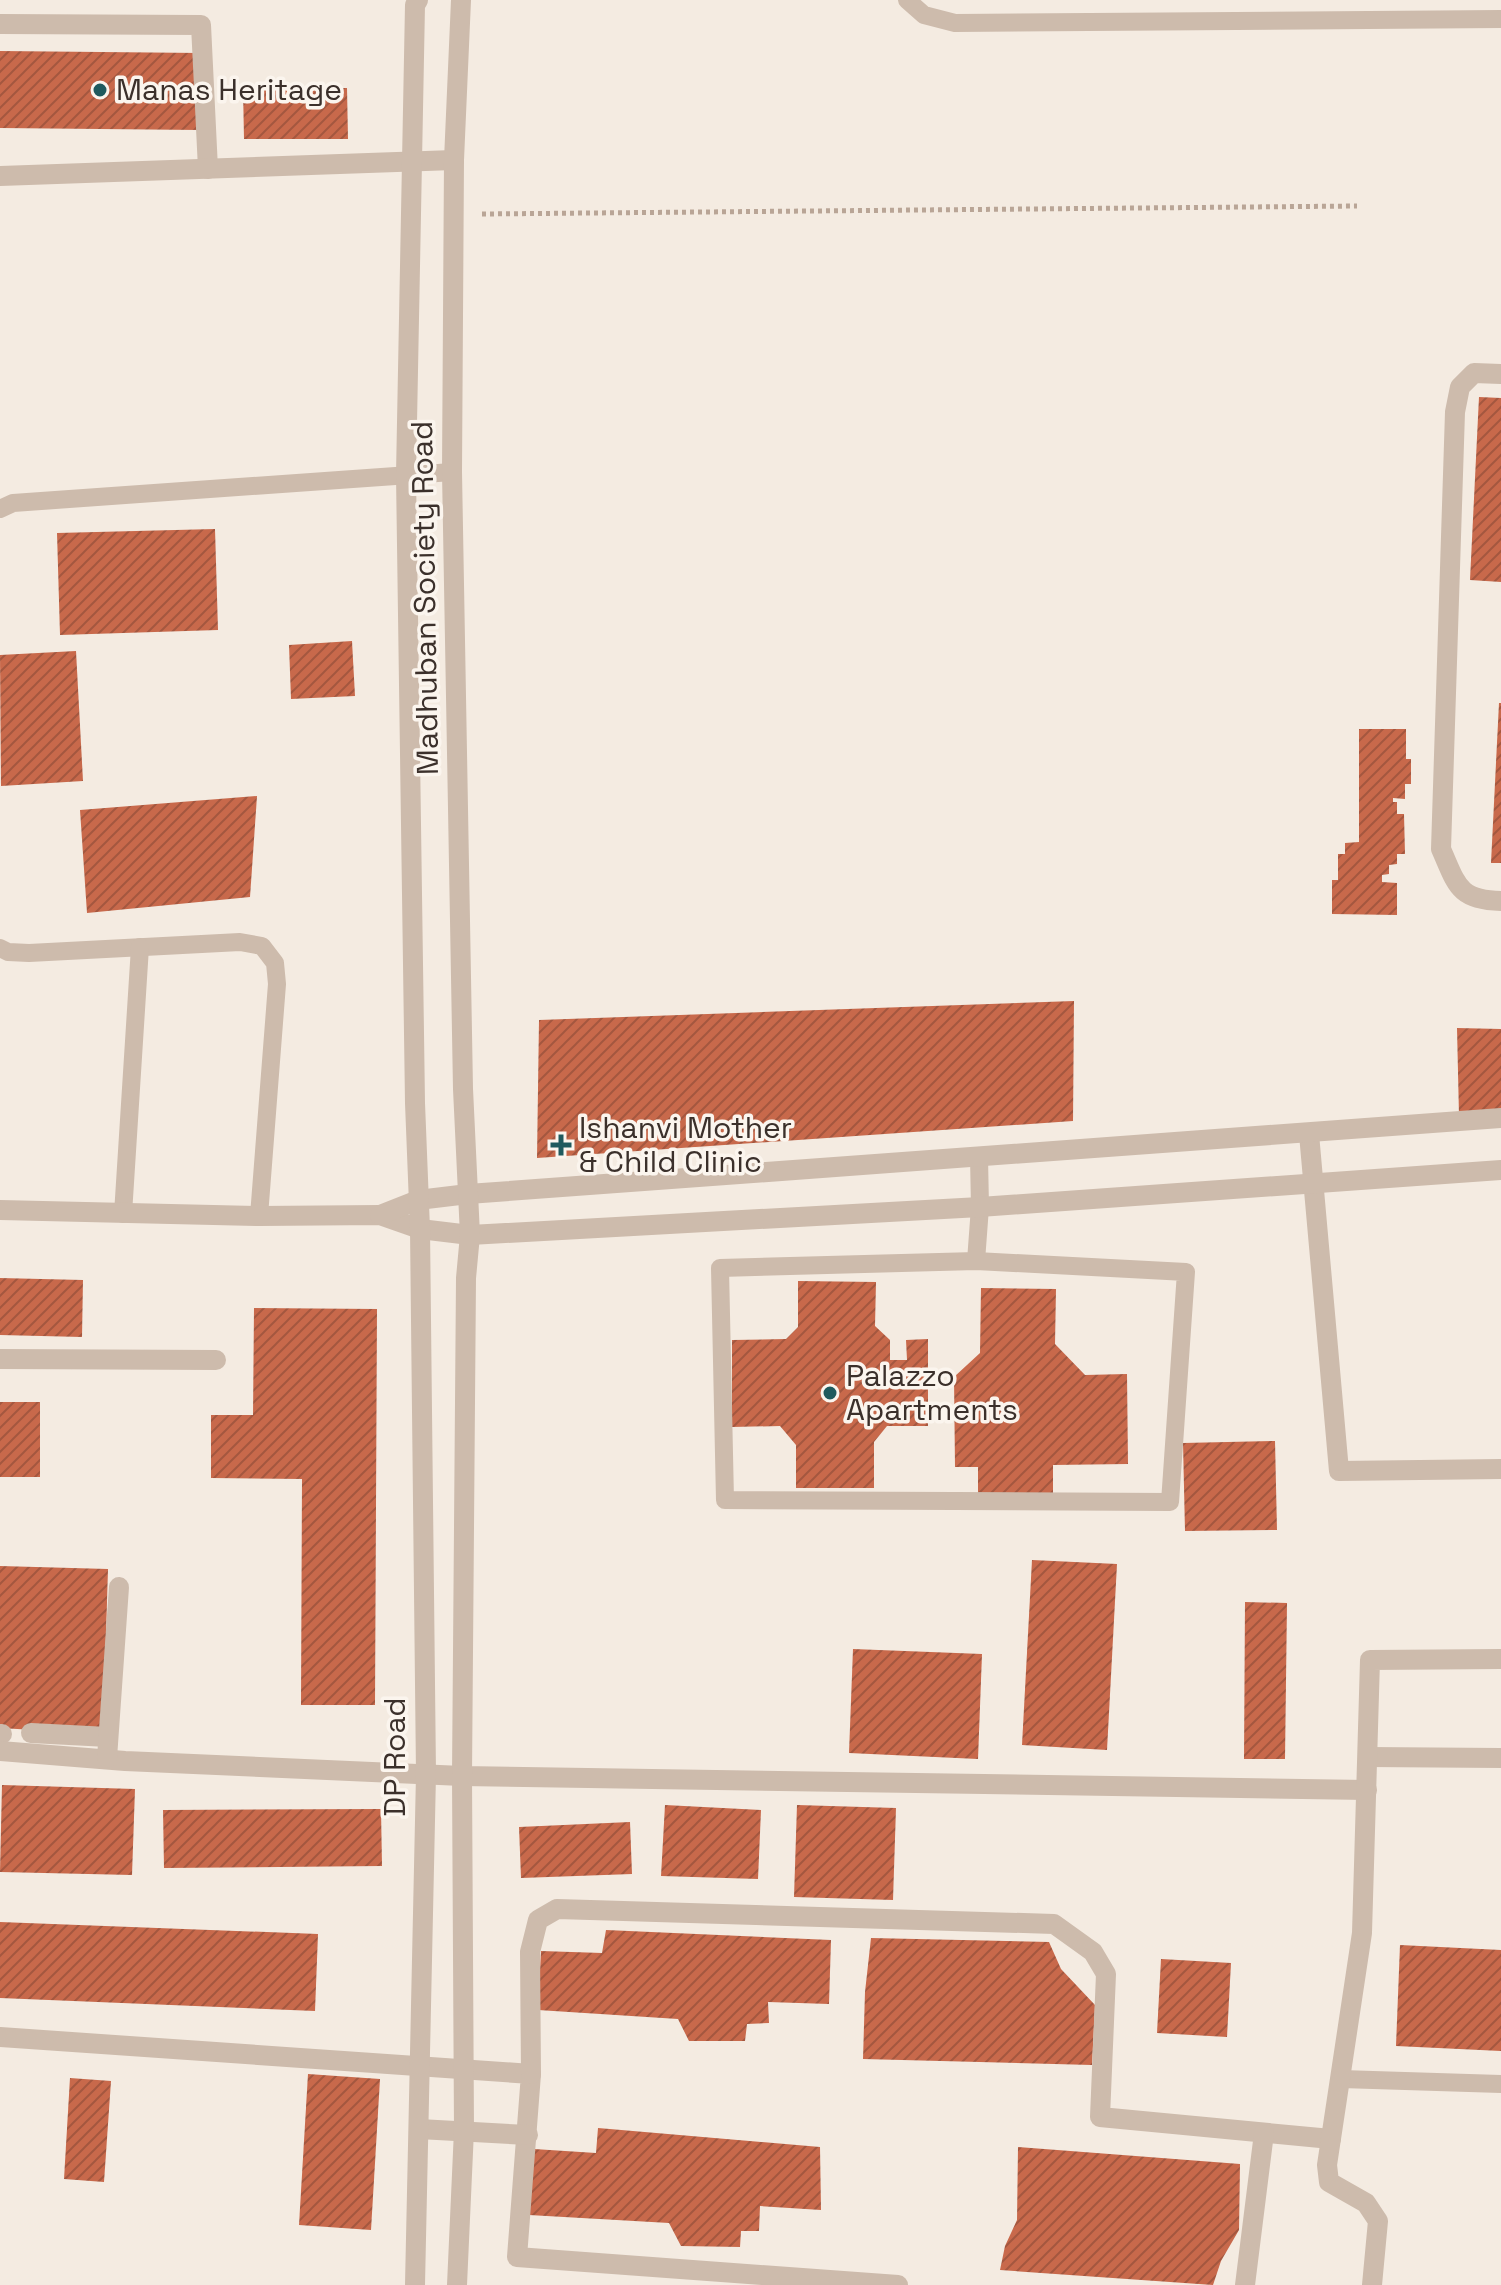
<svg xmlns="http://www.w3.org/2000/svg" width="1501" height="2285" viewBox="0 0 1501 2285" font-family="'Space Grotesk',sans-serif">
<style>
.building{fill:url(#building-hatch)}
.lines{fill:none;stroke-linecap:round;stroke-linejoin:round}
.path{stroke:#b9a596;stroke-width:5;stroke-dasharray:4 4;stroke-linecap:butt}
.service{stroke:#cdbbac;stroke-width:18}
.minor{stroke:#cdbbac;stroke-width:20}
.tertiary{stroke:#cdbbac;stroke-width:20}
.poi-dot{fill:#1f5a5e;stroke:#fbf5ee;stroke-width:3}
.labels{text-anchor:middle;stroke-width:7;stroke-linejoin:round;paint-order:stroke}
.poi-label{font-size:30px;fill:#3b302b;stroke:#fbf5ee;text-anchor:start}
.street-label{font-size:30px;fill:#3b302b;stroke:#fbf5ee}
</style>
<defs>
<pattern id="building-hatch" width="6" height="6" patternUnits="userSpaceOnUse" patternTransform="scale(2)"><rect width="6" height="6" fill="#c8694b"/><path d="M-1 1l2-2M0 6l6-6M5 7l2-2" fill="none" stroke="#a4573f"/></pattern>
</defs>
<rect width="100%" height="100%" fill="#f4ebe1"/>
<!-- building -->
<g class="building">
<path d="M0,51L201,53L199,130L0,128Z"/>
<path d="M243,88H347L348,139H244Z"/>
<path d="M1479,397L1501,398V582L1470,580Z"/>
<path d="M215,529L218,630L60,635L57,533Z"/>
<path d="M352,641L355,696L291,699L289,645Z"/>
<path d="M76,651L83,781L1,786L0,655Z"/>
<path d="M1499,703H1501V863H1491Z"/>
<path d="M1359,729H1406V759H1411V784H1405V799L1393,798V802H1397V814H1404L1405,854H1397V864L1389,865V874L1382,875V882L1397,883V915L1332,914V880H1338V854H1345V843L1359,842Z"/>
<path d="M257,796L250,897L87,913L80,810Z"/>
<path d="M1074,1001L1073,1121L537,1158L539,1020Z"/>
<path d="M1457,1028L1501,1029V1111L1459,1116Z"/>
<path d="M0,1278L83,1280L82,1337L0,1335Z"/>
<path d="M798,1281L876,1282L875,1326L890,1340V1360H907L906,1340L928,1339V1426H887L874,1442V1488H796V1445L780,1426L732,1427V1340L786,1339L798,1327Z"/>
<path d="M981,1288L1056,1289L1055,1344L1085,1375L1127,1374L1128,1464L1053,1465V1495L978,1493V1467H955L954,1377L980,1353Z"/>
<path d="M254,1308L377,1309L375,1705H301L302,1479L211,1478V1415H253Z"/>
<rect x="0" y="1402" width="40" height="75"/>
<path d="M1275,1441L1277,1530L1185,1531L1183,1443Z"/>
<path d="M1032,1560L1117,1564L1107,1750L1022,1745Z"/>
<path d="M0,1566L108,1569L103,1734L0,1728Z"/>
<path d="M1245,1602L1287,1603L1285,1759H1244Z"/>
<path d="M853,1649L982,1654L978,1759L849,1753Z"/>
<path d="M2,1785L135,1789L132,1875L0,1872Z"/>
<path d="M665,1805L761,1810L758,1879L661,1876Z"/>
<path d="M797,1805L896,1808L893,1900L794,1897Z"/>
<path d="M381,1809L382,1866L164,1868L163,1810Z"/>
<path d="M630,1822L632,1874L521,1878L519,1827Z"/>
<path d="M0,1922L318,1934L315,2011L0,1998Z"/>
<path d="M606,1930L831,1940L829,2004L768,2002L769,2023L747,2024L745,2041H689L678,2019L538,2010L541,1951L602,1953Z"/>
<path d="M871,1938L1049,1942L1061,1969L1095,2005L1092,2065L863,2059L865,1992Z"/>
<path d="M1400,1945L1501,1950V2051L1396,2046Z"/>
<path d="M1161,1959L1231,1963L1227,2037L1157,2033Z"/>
<path d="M308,2074L380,2079L371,2230L299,2225Z"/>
<path d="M70,2078L111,2081L104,2182L64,2179Z"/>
<path d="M598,2128L820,2147L821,2210L760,2206L759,2231H741L740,2247L681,2246L669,2223L529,2215L534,2149L596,2153Z"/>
<path d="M1018,2147L1240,2164L1239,2230L1221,2261L1213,2285L1000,2270L1005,2246L1017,2220Z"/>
</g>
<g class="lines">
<!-- path -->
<path class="path" d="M482,214L1357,206"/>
<!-- service -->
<g class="service">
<path d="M907,0L924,15L955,23L1501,19"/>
<path d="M0,509L13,503L452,472"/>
<path d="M0,948L8,952L29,953L240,942L262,946L275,963L277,984L259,1216"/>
<path d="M123,1214L140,947"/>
<path d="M976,1261L720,1268L725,1500L1170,1502L1186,1272L976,1261L980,1207L979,1157"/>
<path d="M1341,2079L1501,2084"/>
</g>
<!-- minor -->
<g class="minor">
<path d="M0,24L201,25L208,169"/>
<path d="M0,176L454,160"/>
<path d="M1501,374L1474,373L1460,387L1455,412L1441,849C1457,885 1458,900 1501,901"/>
<path d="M1309,1134L1339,1471L1501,1469"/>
<path d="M0,1359L216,1360"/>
<path d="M31,1733L108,1737"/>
<path d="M0,1734H2"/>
<path d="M0,1751L125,1761L462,1776L1367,1790"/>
<path d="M1368,1757L1501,1758"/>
<path d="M107,1758L119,1587"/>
<path d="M0,2037L531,2074L517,2257L898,2285"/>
<path d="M531,2074L530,1952L538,1920L557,1909L1054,1924L1093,1952L1106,1974L1100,2117L1331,2139"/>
<path d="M419,2129L528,2135"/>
<path d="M1245,2285L1264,2133"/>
<path d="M1372,2285L1378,2221L1366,2203L1329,2182L1327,2165L1362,1933L1370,1660L1501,1659"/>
</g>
<!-- tertiary -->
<g class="tertiary">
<path d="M0,1210L259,1216L380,1215L420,1229L470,1235L980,1207L1501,1170"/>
<path d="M380,1215L418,1200L468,1194L1501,1118"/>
<path d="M415,2285L426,1774L420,1229L415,1103L406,475L415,5L418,0"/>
<path d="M457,2285L464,2130L462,1776L466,1278L470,1235L463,1089L452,472L454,160L461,0"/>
</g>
</g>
<!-- markers -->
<g class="poi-dot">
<circle cx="100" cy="90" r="8"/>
<path d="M557 1133h8v8h8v8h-8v8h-8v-8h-8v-8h8z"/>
<circle cx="830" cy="1393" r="8"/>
</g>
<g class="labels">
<!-- poi labels -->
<g class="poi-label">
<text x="116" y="100">Manas Heritage</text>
<text x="579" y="1138">Ishanvi Mother<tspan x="579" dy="34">&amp; Child Clinic</tspan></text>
<text x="846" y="1386">Palazzo<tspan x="846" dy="34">Apartments</tspan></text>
</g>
<!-- street labels -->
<g class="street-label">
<text transform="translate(425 598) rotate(-91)" y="10">Madhuban Society Road</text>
<text transform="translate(395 1757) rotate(-90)" y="10">DP Road</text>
</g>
</g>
</svg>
